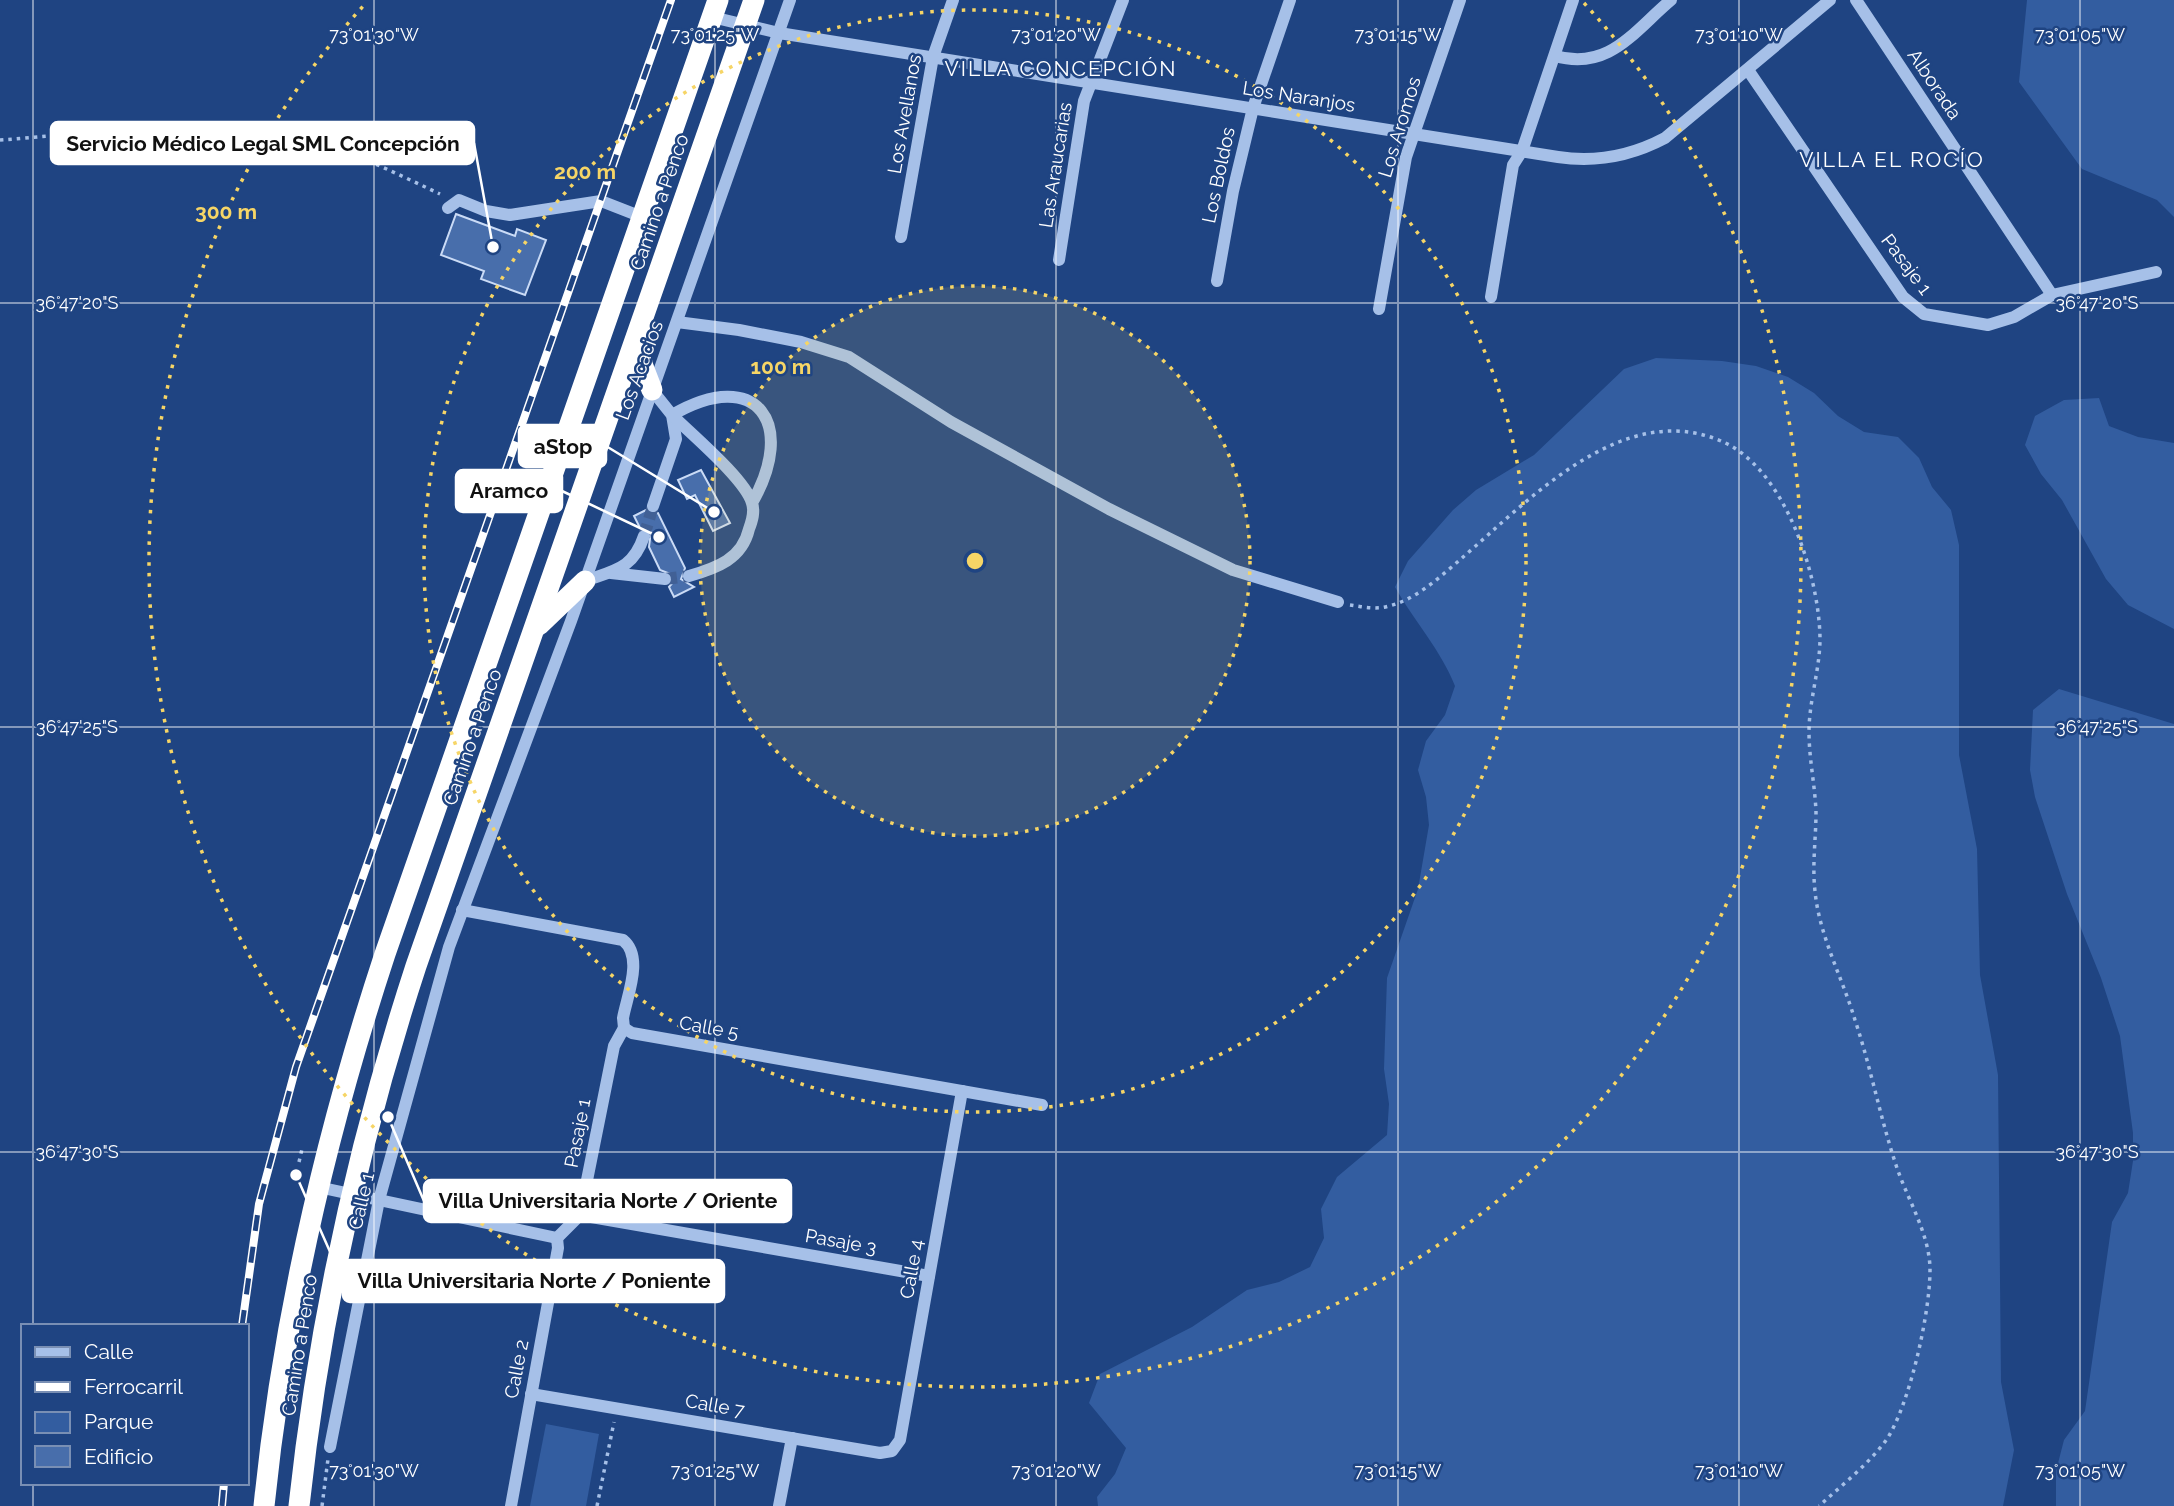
<svg xmlns="http://www.w3.org/2000/svg" width="2174" height="1506" viewBox="0 0 2174 1506" font-family="Raleway,sans-serif">
<style>
.green{fill:#335da0}
.building{fill:#486eab;stroke:#cadbf6;stroke-width:2}
.lines{fill:none;stroke-linecap:round;stroke-linejoin:round}
.minor-tunnel{stroke:#416095;stroke-width:12;stroke-dasharray:12 6;stroke-linecap:butt}
.path{stroke:#a6c0e8;stroke-width:3.5;stroke-dasharray:3.5 5;stroke-linecap:butt}
.minor{stroke:#a6c0e8;stroke-width:12}
.highway{stroke:#fff;stroke-width:21}
.rail-casing{stroke:#fff;stroke-width:8}
.rail{stroke:#1f4482;stroke-width:5;stroke-dasharray:16;stroke-linecap:butt}
.ticks{fill:none;stroke:#fff;stroke-width:2;stroke-opacity:0.45}
.ring{fill:none;stroke:#f6d566;stroke-width:3.5;stroke-dasharray:3.5 7}
.labels{text-anchor:middle;stroke-width:5;stroke-linejoin:round;paint-order:stroke}
.street-label{font-size:19px;fill:#fff;stroke:#1f4482}
.neighbourhood-label{font-size:21px;letter-spacing:2px;fill:#fff;stroke:#1f4482}
.ticks-label{font-size:18px;text-anchor:middle;fill:#fff;stroke:#1f4482;stroke-width:5;stroke-linejoin:round;paint-order:stroke}
.centre{fill:#f6d566;stroke:#1f4482;stroke-width:3.5}
.ring-label{font-size:21px;text-anchor:middle;font-weight:bold;fill:#f6d566;stroke:#1f4482;stroke-width:5;stroke-linejoin:round;paint-order:stroke}
.leader{fill:none;stroke:#fff;stroke-width:2.5}
.callout-dot{fill:#fff;stroke:#1f4482;stroke-width:2.5}
.callout{fill:#fff;stroke:#fff;stroke-width:2.5}
.callout-label{font-size:21px;text-anchor:middle;font-weight:bold;fill:#111}
</style>
<rect width="100%" height="100%" fill="#1f4482"/>
<!-- green -->
<g class="green">
<path d="M2027,0H2174V217L2157,200L2082,169L2019,82Z"/>
<path d="M1656,358L1722,361L1756,366L1788,377L1814,393L1838,416L1864,432L1898,437L1919,458L1932,487L1951,510L1959,545V755L1977,849L1980,975L1998,1075L2001,1382L2014,1450L2003,1506H1098L1097,1497L1115,1474L1126,1448L1089,1403L1100,1374L1192,1327L1247,1290L1279,1282L1310,1267L1324,1238L1321,1209L1337,1177L1387,1135L1389,1104L1384,1069L1387,978L1418,889L1429,825L1426,797L1418,770L1426,741L1445,715L1455,686C1441,650 1414,621 1395,587L1408,561L1453,510L1476,490L1534,455L1624,369Z"/>
<path d="M2099,398L2109,426L2138,437L2174,443V629L2128,605L2106,579L2062,500L2041,474L2025,445L2035,416L2064,400Z"/>
<path d="M2059,689L2174,724V1506H2056V1471L2064,1440L2085,1411L2112,1222L2128,1193L2133,1161V1133L2120,1036L2101,978L2067,894L2035,797L2030,770L2033,710Z"/>
<path d="M546,1424L599,1434L586,1506H530Z"/>
</g>
<!-- building -->
<g class="building">
<path d="M456,214L515,236L517,229L546,240L525,295L481,279L484,271L441,255Z"/>
<path d="M701,470L730,523L713,531L695,495L687,499L678,480Z"/>
<path d="M646,510L651,514L658,513L685,568L681,579L694,587L674,597L669,587L674,581L673,575L660,570L649,547L651,531L640,528L634,516Z"/>
</g>
<g class="lines">
<!-- minor-tunnel -->
<g class="minor-tunnel">
<path d="M644,536L653,506"/>
<path d="M665,579L689,576"/>
</g>
<!-- path -->
<g class="path">
<path d="M0,140C91,134 204,114 292,135C344,147 393,172 440,194"/>
<path d="M1350,605C1363,607 1377,610 1389,606C1417,599 1441,576 1462,558C1530,499 1623,399 1721,441C1784,467 1819,574 1820,638C1820,670 1809,700 1809,732C1809,759 1815,785 1816,812C1816,838 1812,865 1815,891C1819,935 1842,977 1855,1020C1871,1068 1880,1117 1896,1165C1907,1199 1930,1234 1930,1270C1930,1313 1910,1403 1887,1439C1869,1464 1842,1485 1819,1506"/>
<path d="M299,1162L302,1149"/>
<path d="M322,1506L328,1459"/>
<path d="M597,1506L614,1422"/>
</g>
<!-- minor -->
<g class="minor">
<path d="M1856,0L2052,295"/>
<path d="M712,17L779,33L1558,157C1597,163 1631,156 1665,138L1830,0"/>
<path d="M1555,56C1609,71 1633,32 1671,0"/>
<path d="M1748,70L1903,297L1924,314L1988,325L2014,317L2052,295L2156,272"/>
<path d="M448,208L459,200L486,211L510,215L601,201L642,217"/>
<path d="M901,237L933,57L953,0"/>
<path d="M1059,260L1084,101L1123,0"/>
<path d="M1217,281L1233,191L1253,108L1290,0"/>
<path d="M1491,297L1513,165L1522,151L1573,0"/>
<path d="M1379,309L1406,157L1460,0"/>
<path d="M677,322L739,330L801,342L849,357L951,422L1109,509L1233,570L1338,602"/>
<path d="M652,390L672,415L676,439L653,506"/>
<path d="M611,573L665,579"/>
<path d="M689,576C717,568 742,559 749,529C752,521 755,512 752,503C745,479 691,434 672,415C758,365 797,425 752,503"/>
<path d="M585,581C615,570 633,569 644,536"/>
<path d="M462,910L623,940C644,957 627,996 623,1018L624,1028"/>
<path d="M624,1028L632,1033L1042,1105"/>
<path d="M318,1187L557,1238"/>
<path d="M580,1215L929,1276"/>
<path d="M557,1238L580,1215L614,1046L624,1028"/>
<path d="M531,1394L880,1453L892,1451L900,1440L962,1091"/>
<path d="M330,1447L379,1200L449,947L571,621L790,0"/>
<path d="M511,1506L558,1248L557,1238"/>
<path d="M779,1506L792,1438"/>
</g>
<!-- highway -->
<g class="highway">
<path d="M639,337L642,364L652,390"/>
<path d="M539,625L585,581"/>
<path d="M264,1506C283,1318 326,1133 385,954L718,0"/>
<path d="M299,1506C319,1321 358,1143 416,966L754,0"/>
</g>
<!-- rail casing -->
<g class="rail-casing">
<g id="rail">
<path d="M242,1326L259,1204L296,1067L671,0"/>
<path d="M222,1506L224,1483"/>
</g>
</g>
<!-- rail -->
<use href="#rail" class="rail"/>
</g>
<!-- ticks -->
<path class="ticks" d="M33,0V1326M374,0V1506M715,0V1506M1056,0V1506M1398,0V1506M1739,0V1506M2080,0V1506M0,303H2174M0,727H2174M0,1152H2174M33,1483V1506"/>
<!-- distance rings -->
<circle cx="975" cy="561" r="275" fill="#f6d566" fill-opacity=".12"/>
<g class="ring">
<circle cx="975" cy="561" r="275"/>
<circle cx="975" cy="561" r="551"/>
<path d="M1584 3A826 826 0 1 1 366 3"/>
</g>
<g class="labels">
<!-- street labels -->
<g class="street-label">
<text transform="translate(1935 84) rotate(56)" y="7">Alborada</text>
<text transform="translate(1299 96) rotate(9)" y="7">Los Naranjos</text>
<text transform="translate(904 114) rotate(-80)" y="7">Los Avellanos</text>
<text transform="translate(1399 127) rotate(-73)" y="7">Los Aromos</text>
<text transform="translate(1055 165) rotate(-81)" y="7">Las Araucarias</text>
<text transform="translate(1218 175) rotate(-78)" y="7">Los Boldos</text>
<text transform="translate(659 202) rotate(-71)" y="7">Camino a Penco</text>
<text transform="translate(1907 264) rotate(53)" y="7">Pasaje 1</text>
<text transform="translate(639 370) rotate(-70)" y="7">Los Acacios</text>
<text transform="translate(472 737) rotate(-71)" y="7">Camino a Penco</text>
<text transform="translate(709 1027) rotate(10)" y="7">Calle 5</text>
<text transform="translate(577 1133) rotate(-79)" y="7">Pasaje 1</text>
<text transform="translate(361 1201) rotate(-77)" y="7">Calle 1</text>
<text transform="translate(841 1241) rotate(10)" y="7">Pasaje 3</text>
<text transform="translate(911 1269) rotate(-80)" y="7">Calle 4</text>
<text transform="translate(299 1345) rotate(-81)" y="7">Camino a Penco</text>
<text transform="translate(516 1369) rotate(-79)" y="7">Calle 2</text>
<text transform="translate(715 1405) rotate(10)" y="7">Calle 7</text>
</g>
<!-- neighbourhood labels -->
<g class="neighbourhood-label">
<text x="1061" y="76">VILLA CONCEPCIÓN</text>
<text x="1892" y="167">VILLA EL ROCÍO</text>
</g>
</g>
<g class="ticks-label">
<text x="374" y="41">73°01'30"W</text>
<text x="715" y="41">73°01'25"W</text>
<text x="1056" y="41">73°01'20"W</text>
<text x="1398" y="41">73°01'15"W</text>
<text x="1739" y="41">73°01'10"W</text>
<text x="2080" y="41">73°01'05"W</text>
<text x="77" y="309">36°47'20"S</text>
<text x="2097" y="309">36°47'20"S</text>
<text x="77" y="733">36°47'25"S</text>
<text x="2097" y="733">36°47'25"S</text>
<text x="77" y="1158">36°47'30"S</text>
<text x="2097" y="1158">36°47'30"S</text>
<text x="374" y="1477">73°01'30"W</text>
<text x="715" y="1477">73°01'25"W</text>
<text x="1056" y="1477">73°01'20"W</text>
<text x="1398" y="1477">73°01'15"W</text>
<text x="1739" y="1477">73°01'10"W</text>
<text x="2080" y="1477">73°01'05"W</text>
</g>
<circle cx="975" cy="561" r="10" class="centre"/>
<g class="ring-label">
<text x="585" y="179">200 m</text>
<text x="226" y="219">300 m</text>
<text x="781" y="374">100 m</text>
</g>
<!-- callouts -->
<path class="leader" d="M493 247L474 143M714 512L606 446M659 537L562 491M388 1117L424 1201M296 1175L343 1281"/>
<g class="callout-dot">
<circle cx="493" cy="247" r="7"/>
<circle cx="714" cy="512" r="7"/>
<circle cx="659" cy="537" r="7"/>
<circle cx="388" cy="1117" r="7"/>
<circle cx="296" cy="1175" r="7"/>
</g>
<g class="callout">
<rect x="51" y="122" width="423" height="42" rx="7"/>
<rect x="519" y="425" width="87" height="42" rx="7"/>
<rect x="456" y="470" width="106" height="42" rx="7"/>
<rect x="424" y="1180" width="367" height="42" rx="7"/>
<rect x="343" y="1260" width="381" height="42" rx="7"/>
</g>
<g class="callout-label">
<text x="263" y="151">Servicio Médico Legal SML Concepción</text>
<text x="563" y="454">aStop</text>
<text x="509" y="498">Aramco</text>
<text x="608" y="1208">Villa Universitaria Norte / Oriente</text>
<text x="534" y="1288">Villa Universitaria Norte / Poniente</text>
</g>
<!-- legend -->
<rect x="21" y="1324" width="228" height="161" fill="#1f4482" stroke="#798fb4" stroke-width="2"/>
<rect x="35" y="1347" width="35" height="10" fill="#a6c0e8" stroke="#798fb4" stroke-width="2"/>
<text x="84" y="1359" font-size="21" fill="#ffffff">Calle</text>
<rect x="35" y="1382" width="35" height="10" fill="#ffffff" stroke="#798fb4" stroke-width="2"/>
<text x="84" y="1394" font-size="21" fill="#ffffff">Ferrocarril</text>
<rect x="35" y="1412" width="35" height="21" fill="#335da0" stroke="#798fb4" stroke-width="2"/>
<text x="84" y="1429" font-size="21" fill="#ffffff">Parque</text>
<rect x="35" y="1446" width="35" height="21" fill="#486eab" stroke="#798fb4" stroke-width="2"/>
<text x="84" y="1464" font-size="21" fill="#ffffff">Edificio</text>
</svg>
